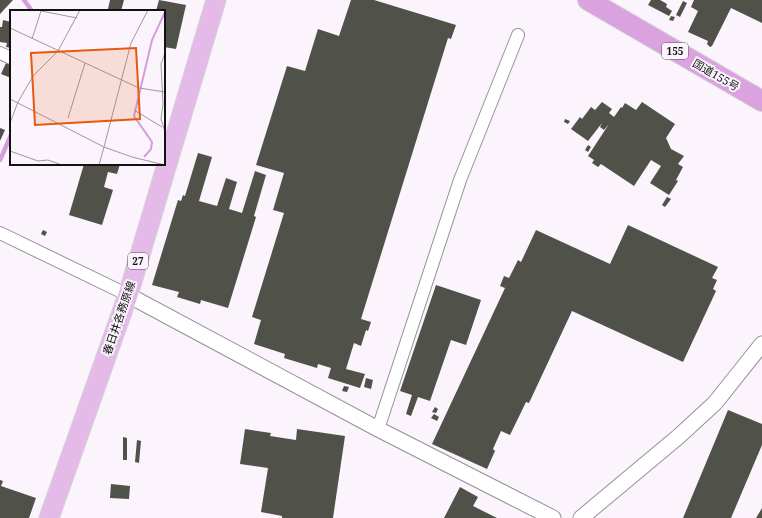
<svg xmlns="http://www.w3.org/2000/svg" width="762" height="518" viewBox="0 0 762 518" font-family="'Noto Serif','Noto Sans JP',serif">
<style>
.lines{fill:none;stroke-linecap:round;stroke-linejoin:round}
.stream{stroke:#d69ddd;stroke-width:4.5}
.building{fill:#505149}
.minor-casing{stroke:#969097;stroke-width:14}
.tertiary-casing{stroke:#969097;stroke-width:17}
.primary-casing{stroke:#d5d4d5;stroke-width:21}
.trunk-casing{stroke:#d5d4d5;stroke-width:22}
.minor{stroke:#fff;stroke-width:12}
.tertiary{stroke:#fff;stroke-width:15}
.primary{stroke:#e3bae8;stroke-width:19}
.trunk{stroke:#daa3e0;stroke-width:20}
.labels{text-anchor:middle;stroke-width:4;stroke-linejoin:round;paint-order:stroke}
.shield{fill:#fbf4fc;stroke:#595559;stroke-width:1}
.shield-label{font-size:10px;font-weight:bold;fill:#131113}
.street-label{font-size:11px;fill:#131113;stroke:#fbf4fc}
.inset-river{fill:none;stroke:#d69ddd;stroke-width:2}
.inset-road{fill:none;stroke:#9e999f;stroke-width:1}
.view{fill:#e8590c;fill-opacity:0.15;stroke:#e8590c;stroke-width:2}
.inset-edge{fill:none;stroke:#131113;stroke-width:2}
</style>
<rect width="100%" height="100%" fill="#fbf4fc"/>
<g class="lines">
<!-- stream -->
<g class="stream">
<path d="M24,0L32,11"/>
<path d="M0,160L11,135"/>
</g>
</g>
<!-- building -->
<g class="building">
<path d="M0,0H13L0,14Z"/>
<path d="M110,0H124L121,11L108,9Z"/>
<path d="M159,0L186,5L176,49L164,47V11H156Z"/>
<path d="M351,0H374L456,25L451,39L448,38L361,319L371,322L368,331L366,330L361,346L354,343L346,369L365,374L360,388L328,378L331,368L318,364L317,368L284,358L285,354L254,344L261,320L252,317L284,213L273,210L284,173L256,165L287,66L305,71L318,29L339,36Z"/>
<path d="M651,0H660L667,4L666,7L672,11L669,16L648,5Z"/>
<path d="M694,0H762V23L731,8L712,46L710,47L707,44L708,41L688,32L698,11L691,7Z"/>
<path d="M683,1L687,3L680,17L676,15Z"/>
<path d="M671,16L675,17L673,21L669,20Z"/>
<path d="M3,20L11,22V48L6,47L7,43L0,42V27H2Z"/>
<path d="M6,63L11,65V78L1,74Z"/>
<path d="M602,102L612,109L609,113L614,117L621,107L622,108L625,103L636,110L642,102L675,124L666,138L671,149L684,156L678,164L683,167L676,180L678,181L669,195L650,183L661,166L651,160L634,186L601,164L598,167L592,163L594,160L588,156L609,124L604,130L600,127L602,123L588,141L571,129L580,117L582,119L591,107L595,110Z"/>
<path d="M565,119L570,121L568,124L564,122Z"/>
<path d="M0,128L5,130L0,141Z"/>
<path d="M588,145L591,147L588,152L585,150Z"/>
<path d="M198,153L212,157L199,201L217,206L226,178L237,182L229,209L242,213L255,171L266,175L254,216L256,217L228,308L201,300L200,304L177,297L179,292L152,285L178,200L181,201L183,195L185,196Z"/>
<path d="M84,164H120L117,174L108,172L104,187L113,190L102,225L69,215Z"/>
<path d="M667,197L671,199L665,207L662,205Z"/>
<path d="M628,225L718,267L712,278L717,280L713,289L716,291L683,362L572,311L529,403L526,402L510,435L501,431L493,449L495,451L487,469L432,444L505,288L500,286L504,276L509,278L518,260L521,262L536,230L610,264Z"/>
<path d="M43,230L47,232L45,236L41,234Z"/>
<path d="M436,285L481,300L466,345L451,340L430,401L418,397L411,416L406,414L412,395L400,391Z"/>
<path d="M366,378L373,380L371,389L364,387Z"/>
<path d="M344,386L349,387L347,392L342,391Z"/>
<path d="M435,407L438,409L436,413L432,412Z"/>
<path d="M728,410L762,424V445L731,518H683Z"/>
<path d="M434,414L439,417L437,421L431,418Z"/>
<path d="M245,429L271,433L270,436L296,440L297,429L345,436L333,518H282V516L261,512L268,468L240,464Z"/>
<path d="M123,437L127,438V460H123Z"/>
<path d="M137,440L141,441L139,463L135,462Z"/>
<path d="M0,480L3,481L1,486L36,498L29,518H0Z"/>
<path d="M111,484L130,486L129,499L110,498Z"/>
<path d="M460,487L478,497L473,506L497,518H444Z"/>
<path d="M762,508V518H756Z"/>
</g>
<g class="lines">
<!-- minor casing -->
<g class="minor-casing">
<g id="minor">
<path d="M0,53L11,58"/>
<path d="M0,233L128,295"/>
<path d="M378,429L460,180L518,35"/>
</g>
</g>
<!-- tertiary casing -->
<g class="tertiary-casing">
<g id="tertiary">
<path d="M128,295L378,429L553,518"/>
<path d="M581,518L678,437L715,403L762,344"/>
</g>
</g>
<!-- primary casing -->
<g class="primary-casing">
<path id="primary" d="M49,518L128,295L216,0"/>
</g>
<!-- trunk casing -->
<g class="trunk-casing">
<path id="trunk" d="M588,0L762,101"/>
</g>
<!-- minor -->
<use href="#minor" class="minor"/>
<!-- tertiary -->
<use href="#tertiary" class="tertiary"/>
<!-- primary -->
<use href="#primary" class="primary"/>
<!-- trunk -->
<use href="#trunk" class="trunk"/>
</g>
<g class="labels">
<!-- shield labels -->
<g class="shield">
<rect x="662" y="43" width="26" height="16" rx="3"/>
<rect x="128" y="253" width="20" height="16" rx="3"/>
</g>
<g class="shield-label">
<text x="675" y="55">155</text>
<text x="138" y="265">27</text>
</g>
<!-- street labels -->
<g class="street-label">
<text transform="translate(716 75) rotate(30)" y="4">国道155号</text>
<text transform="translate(119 318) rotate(-71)" y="4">春日井各務原線</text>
</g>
</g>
<!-- overview -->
<g transform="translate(10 10)">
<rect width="155" height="155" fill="#fbf4fc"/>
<path class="inset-river" d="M134,147L141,139L142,132L124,106L142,30L155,2"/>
<path class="inset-road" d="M138,0L121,33L94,137L122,147L155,155M0,18L129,78L155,82M22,29L31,1L67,8M155,43L151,54L153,94L151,109L155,122M0,89L94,137L89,155M124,100L152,117M58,108L75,53M0,113L8,92L23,66L48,41L70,0M0,141L28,151L38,150L52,155"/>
<path class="view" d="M126,38L130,109L25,115L21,43Z"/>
<rect width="155" height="155" class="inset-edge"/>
</g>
</svg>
